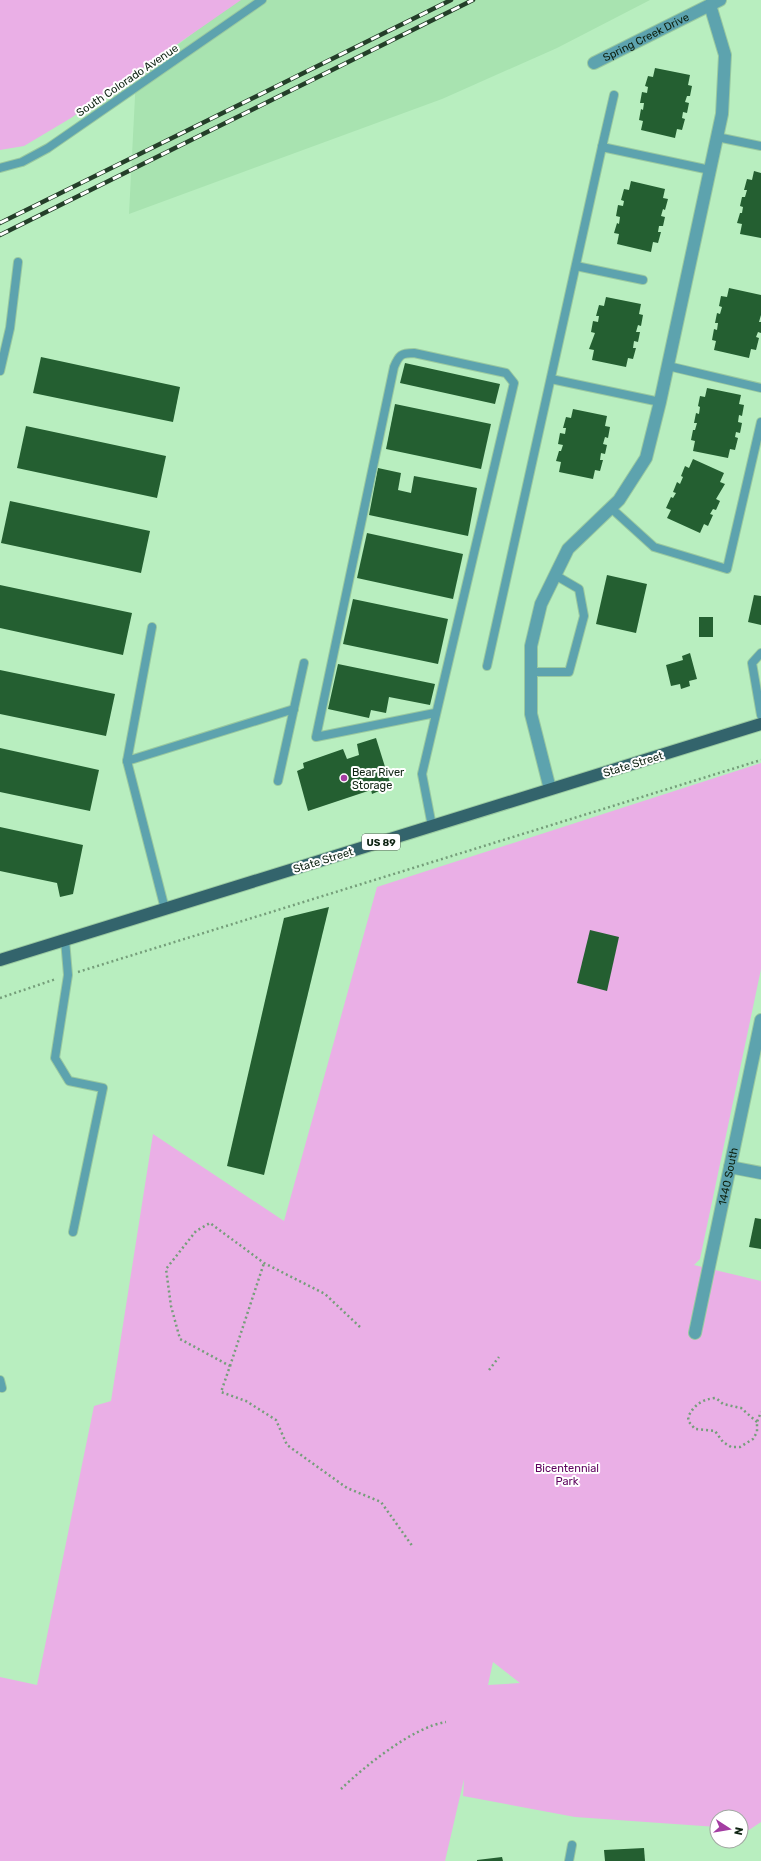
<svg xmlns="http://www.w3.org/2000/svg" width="761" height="1861" viewBox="0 0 761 1861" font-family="Rubik,sans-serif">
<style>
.built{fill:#a8e3b0}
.green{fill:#eaafe6;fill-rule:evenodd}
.building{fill:#245f31}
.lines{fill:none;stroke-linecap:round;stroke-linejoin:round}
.lane-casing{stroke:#99c9a0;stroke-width:10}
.street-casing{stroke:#99c9a0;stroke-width:14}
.primary-casing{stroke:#99c9a0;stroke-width:14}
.path{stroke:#759e7a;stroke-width:2.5;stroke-dasharray:2 3;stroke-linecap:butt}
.lane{stroke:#5da3ae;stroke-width:8}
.street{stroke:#5da3ae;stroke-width:12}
.primary{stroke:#33646c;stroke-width:12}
.rail-casing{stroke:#243e29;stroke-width:4.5}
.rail{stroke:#fff;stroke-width:3;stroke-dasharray:9;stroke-linecap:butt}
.poi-dot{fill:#a33da2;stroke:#fff;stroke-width:1.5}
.labels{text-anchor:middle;stroke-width:4;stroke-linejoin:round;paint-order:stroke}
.shield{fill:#fff;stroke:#566559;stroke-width:1}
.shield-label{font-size:10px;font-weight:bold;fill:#0e2312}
.street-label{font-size:11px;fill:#0e2312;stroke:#fff}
.poi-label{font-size:11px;fill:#0e2312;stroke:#fff;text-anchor:start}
.park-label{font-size:11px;fill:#5e035e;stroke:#fff}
</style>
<rect width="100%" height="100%" fill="#b8eebf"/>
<!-- built -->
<path class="built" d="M236,0H650L557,48L442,99L129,214L136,77Z"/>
<!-- green -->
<g class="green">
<path d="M0,0H241L71,118L24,146L0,150Z"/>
<path d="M761,763V969L700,1259L694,1265L761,1281V1822L749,1830L741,1829V1817H717V1827L575,1817L463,1796L464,1779L445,1861H0V1677L37,1685L94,1406L111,1401L153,1134L284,1221L377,887ZM493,1662L520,1683L488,1685Z"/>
</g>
<!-- building -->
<g class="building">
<path d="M655,68L690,75L688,85L692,86L690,96H687L685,102L689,103L687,113L683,112L682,118L685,119L682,130L677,129L675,138L641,130L643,121L639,120L641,109L643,110L644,103H640L642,92L647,93L648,87L645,86L648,76L653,77Z"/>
<path d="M754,171L761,173V238L740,234L742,224L737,223L740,213H742L743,207L740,206L742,197H745L747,190H744L747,179L752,180Z"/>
<path d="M631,181L665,189L663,198L668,199L665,210L663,209L661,216L665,217L663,226H659L658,232H661L658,243L653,242L651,252L617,244L619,234L614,233L617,223L619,224L620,217L616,216L618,205L623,206L624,201L621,200L624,189L629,190Z"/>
<path d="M729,288L761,295V315L759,322H761V333L758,332L756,337L759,338L756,350L751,349L749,358L714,350L716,341L712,340L714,329L717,330L718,323H715L717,313L720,314L722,307L719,306L721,296L727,297Z"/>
<path d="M606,297L641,304L639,314L643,315L641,326L638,325L636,332H640L638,342L634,341L633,348H636L633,359L628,358L626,367L592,360L594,350L589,349L595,333L591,332L593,321L598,322L599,316H596L599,305L604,306Z"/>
<path d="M41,357L180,387L173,422L33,393Z"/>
<path d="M405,363L500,384L495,404L400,383Z"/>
<path d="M707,388L741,395L739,404L744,405L742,416L739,415L738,422L742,423L740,433L736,432L735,437L738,438L735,450L730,449L728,458L693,451L695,441L691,440L693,430H695L697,423H694L696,413L699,414L700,407L698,406L700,396L705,397Z"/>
<path d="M395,404L491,424L481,469L386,449Z"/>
<path d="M573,409L607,416L605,426L610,427L608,438L605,437L603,444L607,445L605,454L601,453L600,460H603L600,471L595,470L593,479L559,472L561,462L556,461L559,451H561L563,445L558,444L560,433L565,434L566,428H563L566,417L571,418Z"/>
<path d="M26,426L166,456L157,498L17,468Z"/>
<path d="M693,459L724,473L720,482L725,484L716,499L720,501L716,510L713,509L710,514L713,515L708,526L704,524L700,533L667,518L671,510L666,508L671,497L673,498L676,493L673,492L677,482L680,484L683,477L681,476L685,466L689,468Z"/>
<path d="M378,468L401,473L398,490L411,493L414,476L477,488L468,536L369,515Z"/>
<path d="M10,501L150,531L141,573L1,543Z"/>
<path d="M367,533L463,554L453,599L357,578Z"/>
<path d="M607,575L647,584L636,633L596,624Z"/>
<path d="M0,585L132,613L123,655L0,628Z"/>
<path d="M754,595L761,596V625L748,622Z"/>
<path d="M353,599L448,619L438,664L343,644Z"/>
<rect x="699" y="617" width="14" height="20"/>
<path d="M690,653L697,679L689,681L690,686L681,689L680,684L671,686L666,665L683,660L682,656Z"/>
<path d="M338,664L435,684L430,705L389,697L386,713L371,710L369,718L328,709Z"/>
<path d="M0,670L115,694L106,736L0,714Z"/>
<path d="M376,738L391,786L372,794L371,790L308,811L297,771L304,768L303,763L343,749L347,759L359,755L357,744Z"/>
<path d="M0,748L99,770L90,811L0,792Z"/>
<path d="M0,827L83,845L73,894L60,897L57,883L0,871Z"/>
<path d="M329,907L264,1175L227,1166L284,918Z"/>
<path d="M590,930L619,937L607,991L577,983Z"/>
<path d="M755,1218L761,1219V1249L749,1247Z"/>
<path d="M644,1848L645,1861H605L604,1850Z"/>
<path d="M502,1857L503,1861H477V1860Z"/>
</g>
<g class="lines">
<!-- lane casing -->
<g class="lane-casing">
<g id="lane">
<path d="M717,137L761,146"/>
<path d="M602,147L614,95"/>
<path d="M0,168L22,162L48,148L262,0"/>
<path d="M576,266L643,280"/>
<path d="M668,366L761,388"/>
<path d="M0,371L10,328L18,262"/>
<path d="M551,379L660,402"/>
<path d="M611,508L654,547L727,569L761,422"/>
<path d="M152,627L127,761L294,709"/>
<path d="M761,653L752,663L761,715"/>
<path d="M487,666L602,147L710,170"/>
<path d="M531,672H569L584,616L579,589L555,575"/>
<path d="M127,761L165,909"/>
<path d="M278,781L304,663"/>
<path d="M432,826L422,774L514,383L506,373L414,353C401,353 399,355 394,367L316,737L435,713"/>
<path d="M65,940L68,975L55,1058L69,1081L103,1088L73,1232"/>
<path d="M0,1380L2,1388"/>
<path d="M569,1861L572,1845"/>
</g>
</g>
<!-- street casing -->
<g class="street-casing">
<g id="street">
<path id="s1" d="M594,63L720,0"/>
<path d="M550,789L531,714V646L541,604L568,549L619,500L646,458L660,402L722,114L725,55L710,5"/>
<path d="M730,1167L761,1173"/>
<path id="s2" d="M695,1333L761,1020"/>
</g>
</g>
<!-- primary casing -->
<g class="primary-casing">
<path id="primary" d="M0,960L761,724"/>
</g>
<!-- path -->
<g class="path">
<path d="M78,972L761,760"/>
<path d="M0,998L56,979"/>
<path d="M360,1327L325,1294L264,1263L210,1223L196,1231L166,1269L171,1306L180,1339L230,1366L221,1392L246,1401L276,1420L287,1445L347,1488L381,1502L413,1547"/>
<path d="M230,1366L264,1263"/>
<path d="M489,1370L499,1357"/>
<path d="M757,1422L741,1408L723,1404L716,1398C702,1399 694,1405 688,1417L689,1422L695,1429L715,1431L723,1442L731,1447H740L753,1439L757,1432V1422L761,1412"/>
<path d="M341,1789C365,1766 413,1727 446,1722"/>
</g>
<!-- lane -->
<use href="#lane" class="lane"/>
<!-- street -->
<use href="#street" class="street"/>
<!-- primary -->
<use href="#primary" class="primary"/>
<!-- rail casing -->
<g class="rail-casing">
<g id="rail">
<path d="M0,223L451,0"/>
<path d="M0,235L473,0"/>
</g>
</g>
<!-- rail -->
<use href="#rail" class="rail"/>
</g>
<!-- markers -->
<circle class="poi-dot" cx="344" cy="778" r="4"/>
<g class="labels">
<!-- shield labels -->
<rect class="shield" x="362" y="834" width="38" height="16" rx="3"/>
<g class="shield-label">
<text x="381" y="846">US 89</text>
</g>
<!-- street labels -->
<g class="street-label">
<text dy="4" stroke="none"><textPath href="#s1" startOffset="58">Spring Creek Drive</textPath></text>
<text transform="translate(127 80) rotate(-34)" y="4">South Colorado Avenue</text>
<text transform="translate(633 764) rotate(-17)" y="4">State Street</text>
<text transform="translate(323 860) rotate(-17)" y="4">State Street</text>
<text dy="4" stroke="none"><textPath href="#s2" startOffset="160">1440 South</textPath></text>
</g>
<!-- poi labels -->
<g class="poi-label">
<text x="352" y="776">Bear River<tspan x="352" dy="13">Storage</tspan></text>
</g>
<!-- park labels -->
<g class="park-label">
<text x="567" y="1472">Bicentennial<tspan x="567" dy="13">Park</tspan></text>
</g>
</g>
<!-- north arrow -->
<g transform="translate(729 1829) rotate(102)"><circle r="19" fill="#ffffff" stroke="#9fa7a0"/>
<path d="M0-3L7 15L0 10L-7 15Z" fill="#a33da2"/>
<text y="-6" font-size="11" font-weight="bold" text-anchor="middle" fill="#0e2312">N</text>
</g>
</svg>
